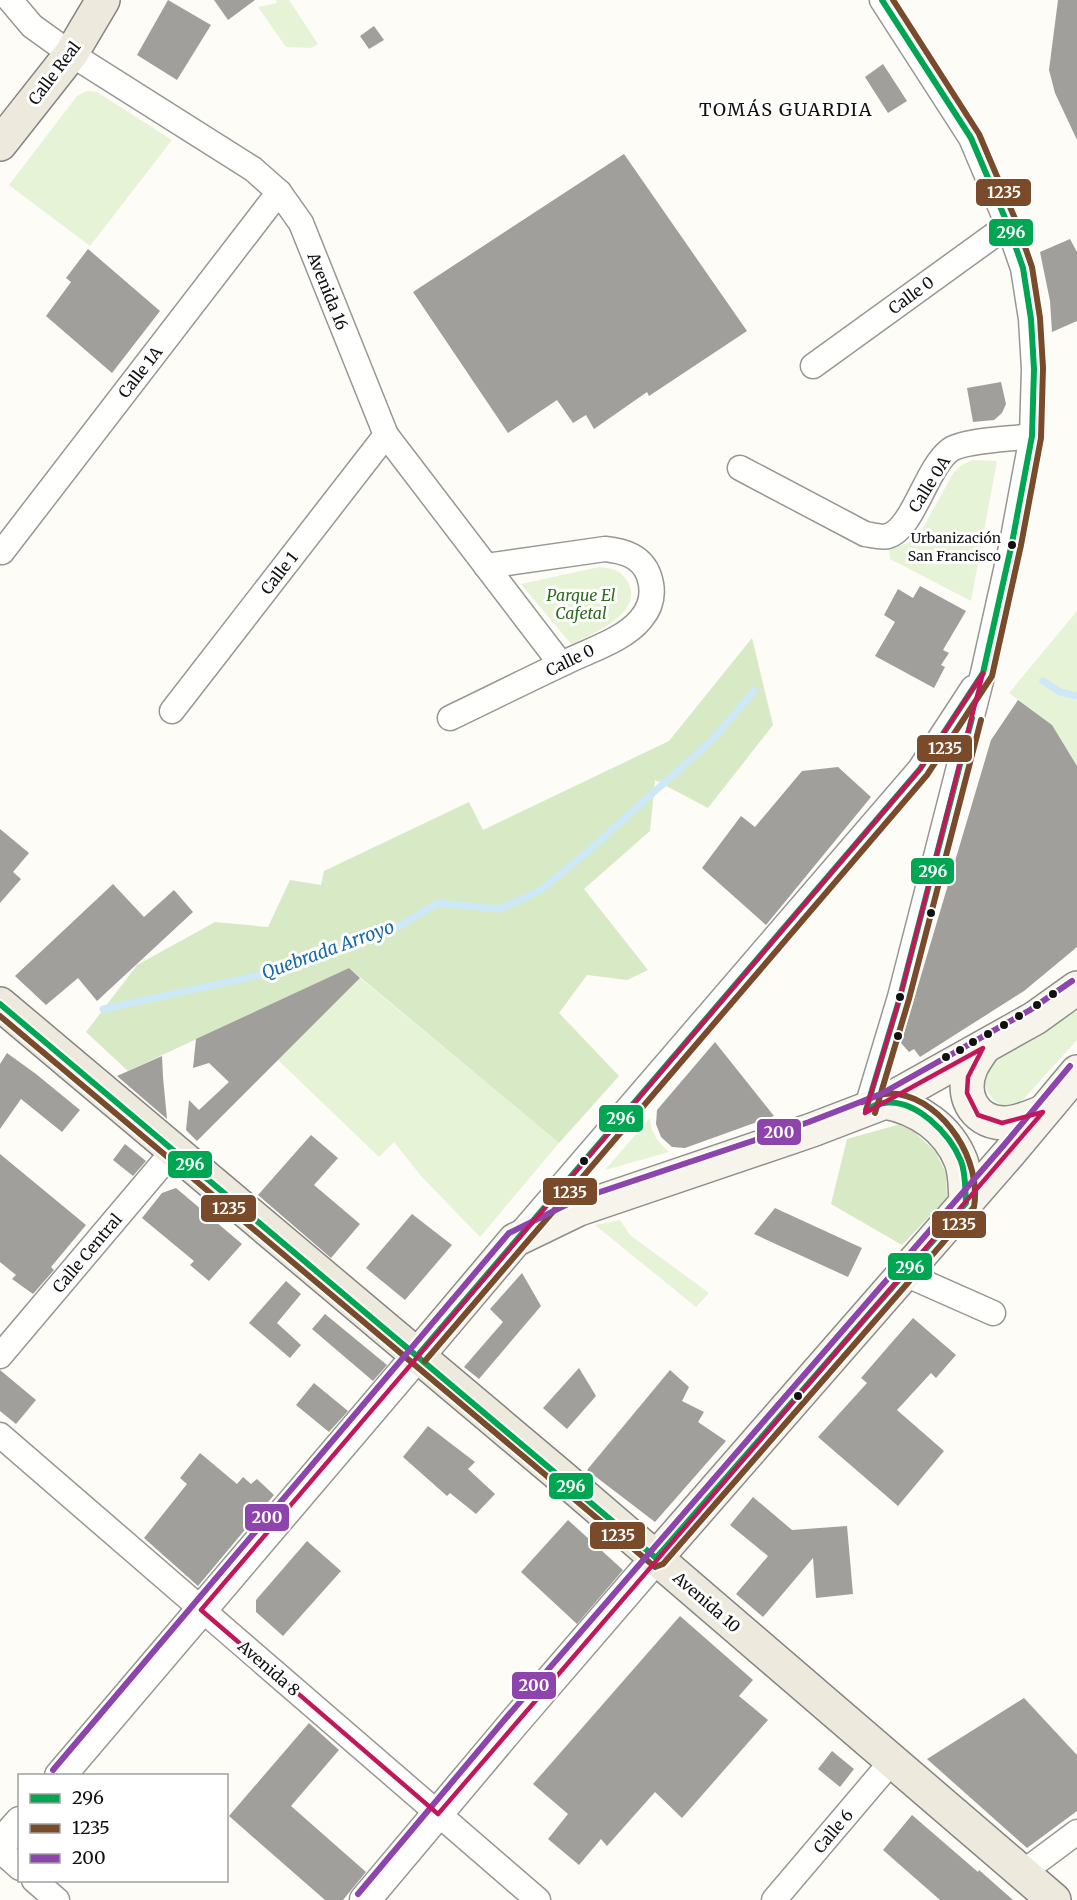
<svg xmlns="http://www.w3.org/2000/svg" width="1077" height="1900" viewBox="0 0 1077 1900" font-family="Merriweather,serif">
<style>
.green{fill:#e7f3d7}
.forest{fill:#d8eac5}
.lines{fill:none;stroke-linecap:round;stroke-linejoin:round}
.stream{stroke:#cde8f7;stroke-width:7}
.building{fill:#a19f9c}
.minor-casing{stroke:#979795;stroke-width:27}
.tertiary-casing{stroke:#979795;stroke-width:33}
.secondary-casing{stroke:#8e8d8b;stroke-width:36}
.primary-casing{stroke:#858482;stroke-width:36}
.minor{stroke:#fffffe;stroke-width:24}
.tertiary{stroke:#fffffe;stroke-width:30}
.secondary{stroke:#f6f4eb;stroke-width:33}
.primary{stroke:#ede9dc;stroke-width:33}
.bus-1-casing{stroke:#fff;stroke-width:10}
.bus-2-casing{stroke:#fff;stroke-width:10}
.bus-3-casing{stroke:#fff;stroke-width:10}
.bus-1{stroke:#00a651;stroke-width:6}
.bus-2{stroke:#7a4b2a;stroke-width:6}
.bus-3{stroke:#8e44ad;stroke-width:6}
.marked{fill:none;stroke:#c2185b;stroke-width:4.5;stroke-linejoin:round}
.bus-dot{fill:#111;stroke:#fff;stroke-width:2}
.labels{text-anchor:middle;stroke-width:6;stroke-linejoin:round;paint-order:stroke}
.bus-label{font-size:14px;fill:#111;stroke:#fff;text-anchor:end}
.street-label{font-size:16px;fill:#111;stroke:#fff}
.park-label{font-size:16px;font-style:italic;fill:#2f6b1f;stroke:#fff}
.neighbourhood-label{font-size:18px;letter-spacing:1.5px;fill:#111;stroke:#fff}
.water-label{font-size:18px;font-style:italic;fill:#1768a6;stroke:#fff}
.line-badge{stroke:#fff;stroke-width:2}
.badge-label{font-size:16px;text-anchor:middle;font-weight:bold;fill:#fff}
</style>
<rect width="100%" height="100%" fill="#fdfcf7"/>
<!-- green -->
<g class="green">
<path d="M276,0H289L318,44L311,48L286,47L258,7L277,3Z"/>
<path d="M87,91L97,92L172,140L90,246L9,185L77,96Z"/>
<path d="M972,460L997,461L971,601L890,559L889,549L908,543L919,535L954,472L962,465Z"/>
<path d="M599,567C611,568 621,570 627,581C647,612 591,635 571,644L521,584Z"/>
<path d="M1077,611V766L1051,725L1009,693Z"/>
<path d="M360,978L559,1143L480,1237L421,1176L394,1142L379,1157L278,1060Z"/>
<path d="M1077,1011V1040L1020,1103C998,1114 986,1094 981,1075L990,1063Z"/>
<path d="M650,1118C651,1134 658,1142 669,1152L605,1170Z"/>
<path d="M620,1220L630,1235L709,1293L696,1307L595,1225Z"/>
</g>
<!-- forest -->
<g class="forest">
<path d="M752,638L773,725L708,808L655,780L650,831L584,889L648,970L627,980L587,975L559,1013L619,1076L559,1143L349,968L128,1071L86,1032L137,965L215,922L268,927L290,880L321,885L324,871L469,802L483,830L669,741Z"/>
<path d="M904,1123L935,1151L946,1173L947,1198L902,1245L831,1204L847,1139Z"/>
</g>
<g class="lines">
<!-- stream -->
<g class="stream">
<path d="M1043,681L1060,692L1077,696"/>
<path d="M103,1009L270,973L325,950L392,930L438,903L500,909L541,890L588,851L711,741L755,690"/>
</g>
</g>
<!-- building -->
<g class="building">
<path d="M168,0L211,25L177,80L137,55Z"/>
<path d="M214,0H255L228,20Z"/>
<path d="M1058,0H1077V140L1055,93L1049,70Z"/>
<path d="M374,26L384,40L369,49L360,36Z"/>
<path d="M883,64L907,101L888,113L865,77Z"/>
<path d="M624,154L747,331L649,396L647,392L594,429L586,415L573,423L557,400L508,433L413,292Z"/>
<path d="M1070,239L1077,252V321L1052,332L1050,301L1040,252Z"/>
<path d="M88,249L160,311L112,373L46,316L71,282L66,278Z"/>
<path d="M1001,382L1006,404L1002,413L994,420L973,422L967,388Z"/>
<path d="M920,586L966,611L943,650L949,653L941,665L945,667L934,688L875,656L895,622L884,615L898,589L913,598Z"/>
<path d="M1018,700L1052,725L1077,766V947L1024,991L920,1057L914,1049L909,1052L901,1043L991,740Z"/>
<path d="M838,767L871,797L766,925L702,868L741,816L755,827L802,771Z"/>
<path d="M0,829L29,853L13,872L21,879L0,903Z"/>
<path d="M113,884L144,917L174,890L193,912L97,1001L78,978L46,1005L15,976Z"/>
<path d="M349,968L360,978L197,1141L186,1130L189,1100L199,1110L229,1082L209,1063L193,1068L196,1039Z"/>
<path d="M715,1042L774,1116L685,1148L672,1147L661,1137L656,1124L657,1110Z"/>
<path d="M7,1053L36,1074L80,1110L62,1132L21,1099L0,1129V1064Z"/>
<path d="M162,1056L163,1077L167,1119L117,1076Z"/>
<path d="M311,1135L338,1158L314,1185L360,1224L331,1258L258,1195Z"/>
<path d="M125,1144L146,1161L133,1176L113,1160Z"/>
<path d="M0,1154L86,1225L51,1267L54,1270L33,1294L12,1279L16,1275L0,1262Z"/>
<path d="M176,1188L242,1244L209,1281L190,1265L194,1261L142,1218L162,1193Z"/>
<path d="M775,1208L862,1248L848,1277L754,1234Z"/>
<path d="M412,1214L452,1245L405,1300L366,1268Z"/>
<path d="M522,1273L541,1306L479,1379L464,1367L503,1322L490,1309Z"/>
<path d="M286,1281L301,1294L277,1323L301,1345L290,1358L249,1323Z"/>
<path d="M325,1314L387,1365L373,1381L312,1329Z"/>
<path d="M913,1318L956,1355L936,1378L931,1373L897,1410L944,1451L898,1506L818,1437L867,1383L861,1378Z"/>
<path d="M579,1368L596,1396L567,1429L543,1408Z"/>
<path d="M0,1370L36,1400L16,1424L0,1411Z"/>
<path d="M670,1370L689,1387L682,1401L704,1412L698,1422L726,1441L655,1522L587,1470Z"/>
<path d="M314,1383L348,1411L329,1432L296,1405Z"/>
<path d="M428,1426L475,1462L468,1469L495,1494L476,1514L450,1493L447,1496L403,1457Z"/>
<path d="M200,1453L237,1484L243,1477L251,1484L257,1479L274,1495L198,1586L144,1538L187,1484L180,1478Z"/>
<path d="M753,1497L792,1530L847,1526L853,1594L816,1598L813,1558L763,1617L736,1594L768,1556L730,1525Z"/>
<path d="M568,1520L623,1570L577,1624L521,1572Z"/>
<path d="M307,1541L341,1571L283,1636L256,1612V1600Z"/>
<path d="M680,1616L753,1680L739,1696L768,1720L682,1818L655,1792L607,1846L601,1839L579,1865L548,1839L568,1814L533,1784Z"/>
<path d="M1024,1698L1077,1755V1811L1027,1848L927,1759Z"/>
<path d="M309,1723L339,1750L291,1806L366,1872L343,1900H325L229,1816Z"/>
<path d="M832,1751L854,1769L840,1787L818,1769Z"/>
<path d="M912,1815L978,1872L979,1870L1013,1900H940L883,1850Z"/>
</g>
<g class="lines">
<!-- minor casing -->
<g class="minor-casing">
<g id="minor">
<path d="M10,0L32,26L71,54L253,169L279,192L301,223L386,435L561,664"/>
<path d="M813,366L1008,225"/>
<path d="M740,468L865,534C872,535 882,538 888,536C913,529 926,468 950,450C964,440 1013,439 1032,436"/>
<path d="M2,552L279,192"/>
<path d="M172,711L386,435"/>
<path d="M450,718C488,700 527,680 566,662C590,650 624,640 641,619C652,606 654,591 649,576C642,556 624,551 605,549L486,566"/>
<path d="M866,1110L900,997L983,673L1012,543L1032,436L1034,369L1031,319L1023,268L1008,225L971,138L882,0"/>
<path d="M521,1233L920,769L973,688"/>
<path d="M905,1274L993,1313"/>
<path d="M0,1356L174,1150"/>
<path d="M0,1435L538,1900"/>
<path d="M0,1850L20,1868"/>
<path d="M1022,1873L1077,1832"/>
<path d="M34,1880L57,1900"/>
<path d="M774,1900L892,1761"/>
</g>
</g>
<!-- tertiary casing -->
<g class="tertiary-casing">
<g id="tertiary">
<path d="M60,1776L418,1355"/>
<path d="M0,1845L20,1822"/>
<path d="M365,1900L513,1724L656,1558"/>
</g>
</g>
<!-- secondary casing -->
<g class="secondary-casing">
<g id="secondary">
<path d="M983,1048C979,1055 974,1061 971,1068C960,1094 973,1121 1002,1123C1016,1124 1030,1117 1043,1112"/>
<path d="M885,1102C918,1108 948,1128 961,1161C966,1174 965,1189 966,1203"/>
<path d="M418,1355L515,1240L579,1209L812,1130L885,1102L1035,1018L1077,988"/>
<path d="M656,1558L1011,1151L1077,1072"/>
</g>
</g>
<!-- primary casing -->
<g class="primary-casing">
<g id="primary">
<path d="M0,144L71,54L103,0"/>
<path d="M0,1004L563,1478L1054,1900"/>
</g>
</g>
<!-- minor -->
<use href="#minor" class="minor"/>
<!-- tertiary -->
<use href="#tertiary" class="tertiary"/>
<!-- secondary -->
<use href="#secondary" class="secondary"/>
<!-- primary -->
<use href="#primary" class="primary"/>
<!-- bus-1 casing -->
<g class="bus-1-casing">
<g id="bus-1">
<path d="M0,1004L656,1558L966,1203C965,1189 966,1174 961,1161C950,1134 916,1098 883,1103C877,1104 871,1107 866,1110"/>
<path d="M866,1110L900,997L972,718"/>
<path d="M418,1355L920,769L983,673L1012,543L1032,436L1034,369L1031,319L1023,268L1008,225L971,138L882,0"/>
</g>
</g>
<!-- bus-2 casing -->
<g class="bus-2-casing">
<g id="bus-2">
<path d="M0,1016L655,1567L663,1564L974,1207C982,1161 945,1102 898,1094C885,1092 873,1096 862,1102"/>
<path d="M875,1113L909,999L981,720"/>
<path d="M425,1361L927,775L992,676L1021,545L1041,438L1043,368L1040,318L1032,267L1016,221L979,134L893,0"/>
</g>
</g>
<!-- bus-3 casing -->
<g class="bus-3-casing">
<g id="bus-3">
<path d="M53,1770L509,1233L576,1200L809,1122L881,1094L1030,1010L1072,981"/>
<path d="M358,1894L506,1718L1004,1145L1070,1066"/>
</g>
</g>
<!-- bus-1 -->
<use href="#bus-1" class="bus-1"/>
<!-- bus-2 -->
<use href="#bus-2" class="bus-2"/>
<!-- bus-3 -->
<use href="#bus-3" class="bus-3"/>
</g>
<!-- marked area -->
<path class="marked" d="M983,673L900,997L865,1113L983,1048L968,1077L967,1093L978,1115L1002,1123L1043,1112L438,1814L201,1610L920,769Z"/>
<!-- markers -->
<g class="bus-dot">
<circle cx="1012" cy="545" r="5"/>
<circle cx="931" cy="913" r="5"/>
<circle cx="1053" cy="994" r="5"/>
<circle cx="900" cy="997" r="5"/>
<circle cx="1037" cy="1005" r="5"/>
<circle cx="1019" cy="1016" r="5"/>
<circle cx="1004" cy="1025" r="5"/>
<circle cx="988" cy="1034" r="5"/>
<circle cx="898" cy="1036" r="5"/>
<circle cx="973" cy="1042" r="5"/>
<circle cx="960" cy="1050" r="5"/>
<circle cx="946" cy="1057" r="5"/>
<circle cx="584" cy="1161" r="5"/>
<circle cx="798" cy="1396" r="5"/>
</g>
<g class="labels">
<!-- bus labels -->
<g class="bus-label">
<text x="1001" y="543">Urbanización<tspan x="1001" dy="18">San Francisco</tspan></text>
</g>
<!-- street labels -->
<g class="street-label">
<text transform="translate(54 73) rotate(-53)" y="6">Calle Real</text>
<text transform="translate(328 291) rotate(68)" y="6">Avenida 16</text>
<text transform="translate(911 295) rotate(-36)" y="6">Calle 0</text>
<text transform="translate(140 372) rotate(-52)" y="6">Calle 1A</text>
<text transform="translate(929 484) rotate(-58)" y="6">Calle 0A</text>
<text transform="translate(279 573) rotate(-52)" y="6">Calle 1</text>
<text transform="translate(570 660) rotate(-26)" y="6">Calle 0</text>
<text transform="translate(87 1253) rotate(-50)" y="6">Calle Central</text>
<text transform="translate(707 1602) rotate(41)" y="6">Avenida 10</text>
<text transform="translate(269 1668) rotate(41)" y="6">Avenida 8</text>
<text transform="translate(833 1831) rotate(-50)" y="6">Calle 6</text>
</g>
<!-- park labels -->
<g class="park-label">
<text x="581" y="601">Parque El<tspan x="581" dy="18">Cafetal</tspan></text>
</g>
<!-- neighbourhood labels -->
<g class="neighbourhood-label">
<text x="786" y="116">TOMÁS GUARDIA</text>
</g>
<!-- water labels -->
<g class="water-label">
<text transform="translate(328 950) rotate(-20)" y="6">Quebrada Arroyo</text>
</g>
</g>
<g class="line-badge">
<rect x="975" y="178" width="57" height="29" rx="6" fill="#7a4b2a"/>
<rect x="988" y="218" width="46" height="29" rx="6" fill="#00a651"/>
<rect x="916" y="734" width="57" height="29" rx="6" fill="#7a4b2a"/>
<rect x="910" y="857" width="45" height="28" rx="6" fill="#00a651"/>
<rect x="598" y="1104" width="46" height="29" rx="6" fill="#00a651"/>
<rect x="756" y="1118" width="46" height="28" rx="6" fill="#8e44ad"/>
<rect x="167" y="1150" width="46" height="29" rx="6" fill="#00a651"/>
<rect x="542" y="1177" width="56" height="29" rx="6" fill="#7a4b2a"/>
<rect x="200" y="1194" width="57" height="29" rx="6" fill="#7a4b2a"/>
<rect x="931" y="1210" width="56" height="29" rx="6" fill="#7a4b2a"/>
<rect x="887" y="1252" width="46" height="29" rx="6" fill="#00a651"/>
<rect x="548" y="1472" width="46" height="28" rx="6" fill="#00a651"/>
<rect x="244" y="1503" width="46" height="29" rx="6" fill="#8e44ad"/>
<rect x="589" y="1521" width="57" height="29" rx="6" fill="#7a4b2a"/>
<rect x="511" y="1671" width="46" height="29" rx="6" fill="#8e44ad"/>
</g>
<g class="badge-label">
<text x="1004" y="198">1235</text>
<text x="1011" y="238">296</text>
<text x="945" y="754">1235</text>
<text x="933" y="877">296</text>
<text x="621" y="1124">296</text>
<text x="779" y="1138">200</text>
<text x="190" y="1170">296</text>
<text x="570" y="1198">1235</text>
<text x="229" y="1214">1235</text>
<text x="959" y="1230">1235</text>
<text x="910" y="1273">296</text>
<text x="571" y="1492">296</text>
<text x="267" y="1523">200</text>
<text x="618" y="1541">1235</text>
<text x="534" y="1691">200</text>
</g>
<!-- legend -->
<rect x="18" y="1774" width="210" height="108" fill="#ffffff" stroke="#a0a0a0" stroke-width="1.5"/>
<rect x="30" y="1794" width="30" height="9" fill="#00a651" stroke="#a0a0a0" stroke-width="1.5"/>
<text x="72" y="1804" font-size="18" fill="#111111">296</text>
<rect x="30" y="1824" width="30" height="9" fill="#7a4b2a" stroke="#a0a0a0" stroke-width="1.5"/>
<text x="72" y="1834" font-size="18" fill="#111111">1235</text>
<rect x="30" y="1854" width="30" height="9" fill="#8e44ad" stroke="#a0a0a0" stroke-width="1.5"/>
<text x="72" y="1864" font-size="18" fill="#111111">200</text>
</svg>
